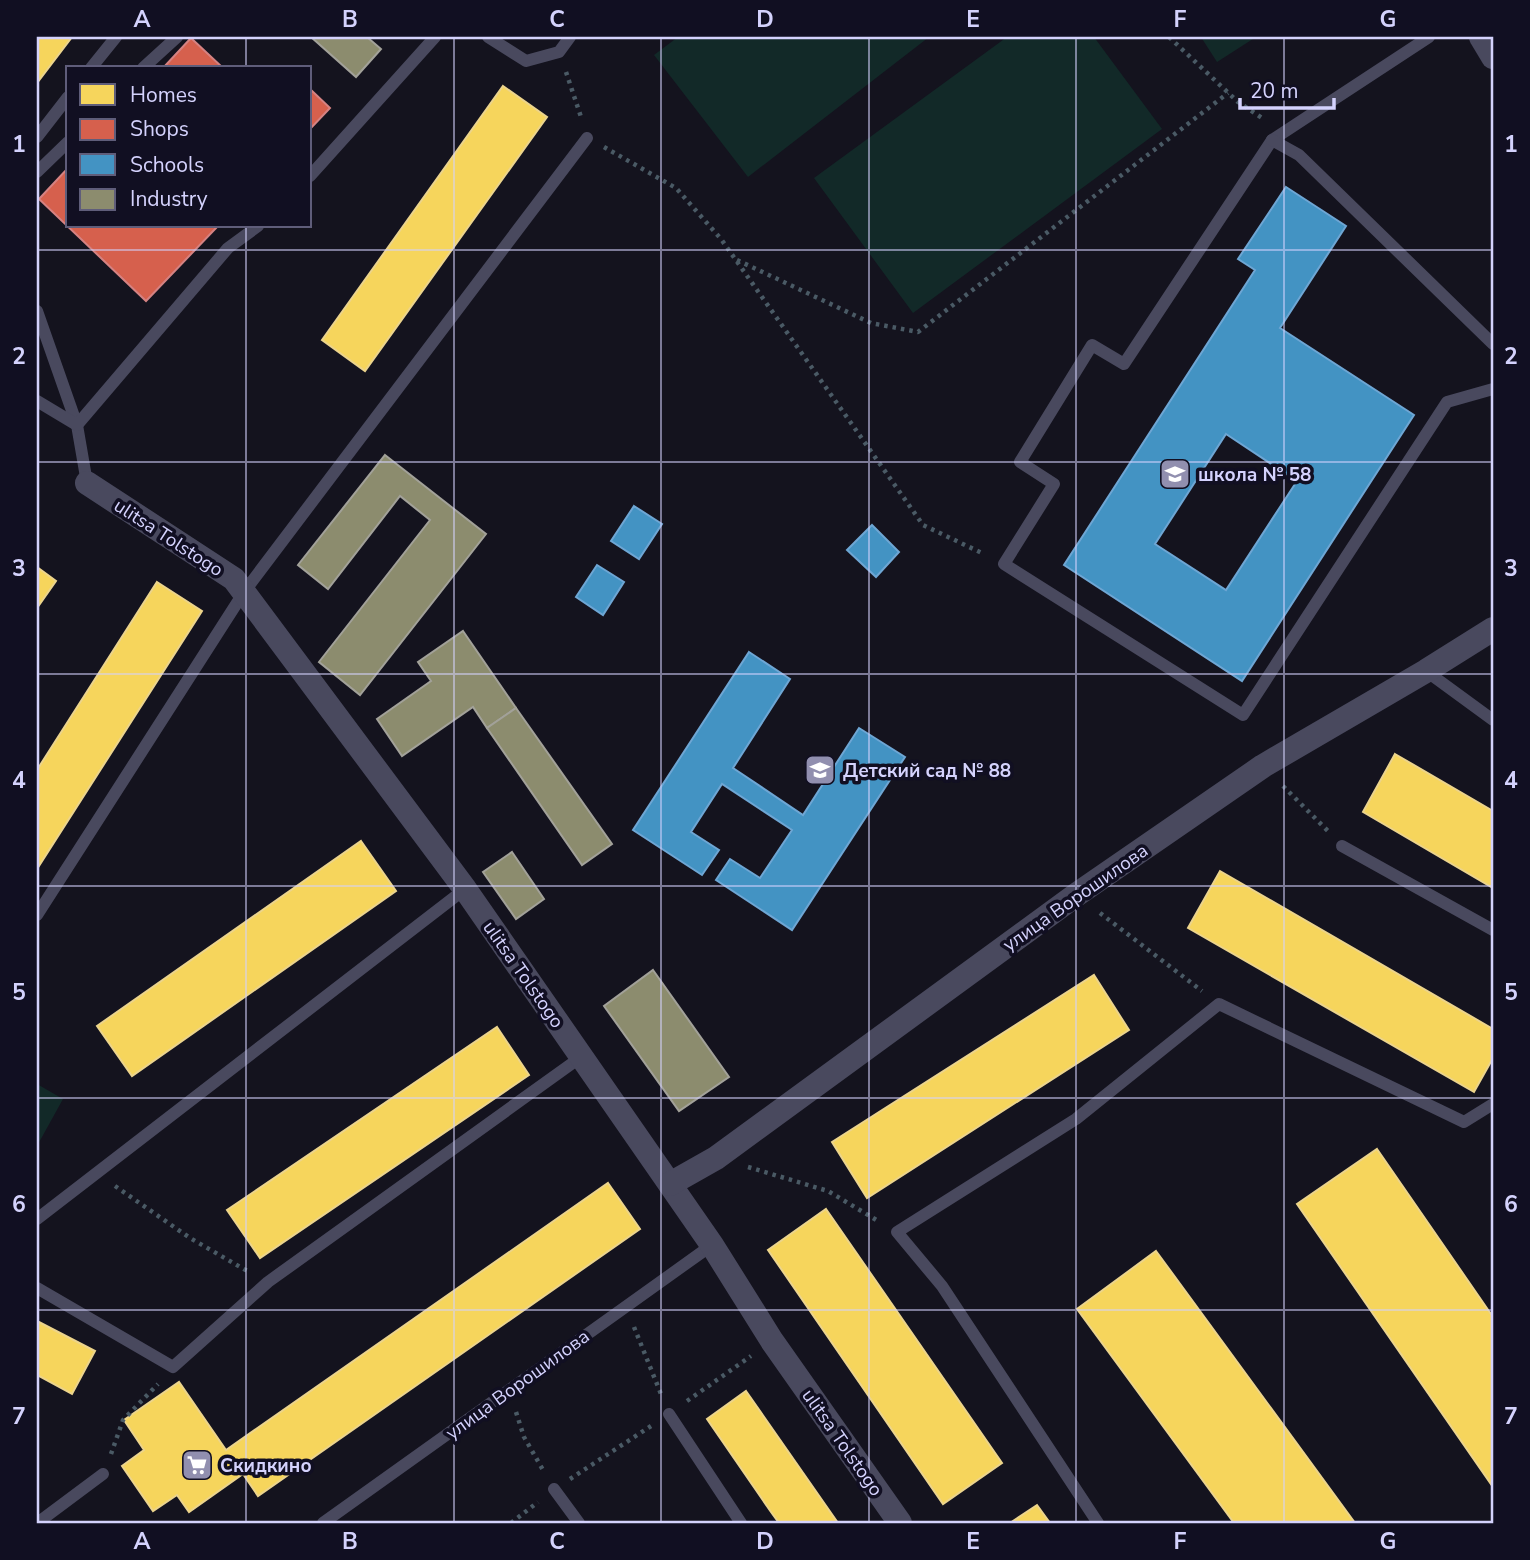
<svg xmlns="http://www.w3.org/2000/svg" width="1530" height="1560" viewBox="0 0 1530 1560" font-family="'Nunito Sans',sans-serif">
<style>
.green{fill:#122928}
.homes{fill:#f6d55c;stroke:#ecd48c;stroke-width:2}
.shops{fill:#d6604d;stroke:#d58282;stroke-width:2}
.schools{fill:#4393c3;stroke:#6ea6d4;stroke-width:2;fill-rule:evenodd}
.industry{fill:#8c8c6e;stroke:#a2a199;stroke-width:2}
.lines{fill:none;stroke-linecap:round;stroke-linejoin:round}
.path{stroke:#4a5a65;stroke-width:4.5;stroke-dasharray:3.5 5;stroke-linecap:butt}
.service{stroke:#49495e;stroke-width:12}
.minor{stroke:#49495e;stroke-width:24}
.grid{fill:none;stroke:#d4d2fd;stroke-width:2;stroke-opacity:0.55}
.labels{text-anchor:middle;stroke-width:7;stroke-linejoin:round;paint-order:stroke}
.poi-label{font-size:19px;font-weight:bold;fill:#d4d2fd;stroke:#110f22;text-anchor:start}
.street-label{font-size:19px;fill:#d4d2fd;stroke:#110f22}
.neatline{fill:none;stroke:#d4d2fd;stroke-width:2.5}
.grid-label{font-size:23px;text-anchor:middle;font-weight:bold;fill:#d4d2fd}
</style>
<rect width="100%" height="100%" fill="#14131e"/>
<!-- green -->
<g class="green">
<path d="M678,37H929L748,177L654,55Z"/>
<path d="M1007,37H1094L1162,129L913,313L814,178Z"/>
<path d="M1201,37H1256L1217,62Z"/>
<path d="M37,1084L63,1099L37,1146Z"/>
</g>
<!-- homes -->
<g class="homes">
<path d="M37,37H72L37,83Z"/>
<path d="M503,86L547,117L365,371L322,340Z"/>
<path d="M37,567L56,581L37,608Z"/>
<path d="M157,582L202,611L37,869V770Z"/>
<path d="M1395,754L1493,811V888L1363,812Z"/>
<path d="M361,841L396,891L132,1076L97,1026Z"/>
<path d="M1220,871L1493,1029V1058L1474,1092L1188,928Z"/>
<path d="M1094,975L1129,1030L867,1198L832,1142Z"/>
<path d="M497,1027L529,1075L260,1258L227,1210Z"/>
<path d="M1377,1149L1493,1317V1487L1297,1204Z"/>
<path d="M608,1183L640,1229L258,1496L243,1474L189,1512L177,1495L153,1511L122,1466L144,1450L124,1420L179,1382L226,1450Z"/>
<path d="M826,1209L1002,1463L943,1504L768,1250Z"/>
<path d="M1156,1251L1268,1404L1355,1523H1234L1077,1309Z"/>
<path d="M37,1321L95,1351L72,1394L37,1375Z"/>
<path d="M746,1391L838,1523H779L771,1512L707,1419Z"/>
<path d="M1037,1505L1050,1523H1010Z"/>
</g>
<!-- shops -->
<g class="shops">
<path d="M191,38L223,68H163Z"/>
<path d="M310,89L330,108L310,129Z"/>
<path d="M68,168V226H218L146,301L39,199Z"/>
</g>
<!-- schools -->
<g class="schools">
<path d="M1286,187L1346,226L1280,328L1414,415L1242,681L1064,565L1255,270L1238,259ZM1226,434L1297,481L1226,590L1155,544Z"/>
<path d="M634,506L662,524L639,559L611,541Z"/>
<path d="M872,525L899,552L876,577L847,550Z"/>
<path d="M597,565L624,582L603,615L576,597Z"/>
<path d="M749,652L790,679L733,768L803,815L859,728L905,757L792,930L716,880L730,859L760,878L792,830L722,784L691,832L719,850L702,875L633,830Z"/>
</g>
<!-- industry -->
<g class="industry">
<path d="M311,37H367L381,49L356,77Z"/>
<path d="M385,455L486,534L360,695L319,662L430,520L400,496L328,589L298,565Z"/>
<path d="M463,631L516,708L487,728L473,707L402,756L377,719L431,681L418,662Z"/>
<path d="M516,708L612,844L582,865L487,728Z"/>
<path d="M512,852L544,899L516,919L483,872Z"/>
<path d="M653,970L729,1077L679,1111L604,1006Z"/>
</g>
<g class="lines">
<!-- path -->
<g class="path">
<path d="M1169,37L1238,102L1265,120"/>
<path d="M566,72L581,117"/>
<path d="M604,147L676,188L721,239L923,525L984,554"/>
<path d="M737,260L871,323L918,332L1228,93"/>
<path d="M1283,786L1329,832"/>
<path d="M1100,913L1202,991"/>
<path d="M748,1167L828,1191L878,1221"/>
<path d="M115,1186L190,1238L249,1272"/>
<path d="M634,1327L661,1394"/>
<path d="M687,1401L751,1356"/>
<path d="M516,1412L524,1437L543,1470"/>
<path d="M111,1454L123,1420L158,1384"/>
<path d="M570,1479L651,1426"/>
<path d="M511,1523L538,1502"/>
</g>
<!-- service -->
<g class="service">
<path d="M488,37L526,61L559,52L570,37"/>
<path d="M1429,37L1272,140L1124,364L1092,345L1020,462L1054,484L1004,564L1243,715L1447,402L1493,389"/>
<path d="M91,68L116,37"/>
<path d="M143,68L177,37"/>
<path d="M37,137L68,97"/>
<path d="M1272,140L1299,155L1493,344"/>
<path d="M37,172L68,142"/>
<path d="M310,176L435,37"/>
<path d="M37,311L77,425L87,483"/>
<path d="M37,401L77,425L228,248L258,226"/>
<path d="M1426,671L1493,720"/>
<path d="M1342,846L1493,930"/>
<path d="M37,915L244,592L587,138"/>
<path d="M37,1219L465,889"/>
<path d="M37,1288L173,1367L268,1282L581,1057"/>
<path d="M669,1414L741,1523"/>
<path d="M554,1489L579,1523"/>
<path d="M37,1520L40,1521L103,1474"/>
<path d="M323,1523L712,1245"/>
<path d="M1098,1523L942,1286L897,1232L1076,1119L1219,1004L1464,1122L1493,1104"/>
</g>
<!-- minor -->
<g class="minor">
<path d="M1481,37L1493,57"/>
<path d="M87,483L234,579L465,889L712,1245L772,1341L900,1523"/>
<path d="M670,1184L716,1158L1076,895L1263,766L1426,671L1493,629"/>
</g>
</g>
<!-- grid -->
<path class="grid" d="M246,37V68M454,37V1523M661,37V1523M869,37V1523M1076,37V1523M1284,37V1523M246,226V1523M37,250H1493M37,462H1493M37,674H1493M37,886H1493M37,1098H1493M37,1310H1493"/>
<!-- icons -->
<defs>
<g id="school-square" transform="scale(1.575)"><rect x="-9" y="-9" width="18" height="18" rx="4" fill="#918faf" stroke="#110f22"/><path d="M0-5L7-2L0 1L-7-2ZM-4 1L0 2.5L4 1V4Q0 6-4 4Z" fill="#fff"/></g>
<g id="supermarket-square" transform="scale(1.575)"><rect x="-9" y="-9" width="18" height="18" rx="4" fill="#918faf" stroke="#110f22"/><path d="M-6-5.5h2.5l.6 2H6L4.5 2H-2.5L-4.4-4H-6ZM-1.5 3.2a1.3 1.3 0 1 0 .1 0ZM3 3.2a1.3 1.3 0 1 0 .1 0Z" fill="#fff"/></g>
</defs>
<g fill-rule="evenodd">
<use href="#school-square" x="1175" y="474"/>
<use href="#school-square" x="820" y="770"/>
<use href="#supermarket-square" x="197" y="1465"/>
</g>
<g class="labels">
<!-- poi labels -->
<g class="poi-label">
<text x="1198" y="481">школа № 58</text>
<text x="843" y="777">Детский сад № 88</text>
<text x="220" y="1472">Скидкино</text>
</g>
<!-- street labels -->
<g class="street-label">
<text transform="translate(169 537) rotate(33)" y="7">ulitsa Tolstogo</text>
<text transform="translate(1075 897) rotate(-35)" y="7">улица Ворошилова</text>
<text transform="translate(524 974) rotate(55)" y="7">ulitsa Tolstogo</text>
<text transform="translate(517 1384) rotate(-36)" y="7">улица Ворошилова</text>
<text transform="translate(843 1442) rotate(55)" y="7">ulitsa Tolstogo</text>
</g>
</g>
<!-- border -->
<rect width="1530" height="1560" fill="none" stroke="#110f22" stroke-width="77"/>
<!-- legend -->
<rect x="66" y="66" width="245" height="161" fill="#110f22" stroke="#5f5d7a" stroke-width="2"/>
<rect x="80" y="84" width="35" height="21" fill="#f6d55c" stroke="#5f5d7a" stroke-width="2"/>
<text x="130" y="102" font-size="21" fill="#d4d2fd">Homes</text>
<rect x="80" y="119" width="35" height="21" fill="#d6604d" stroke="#5f5d7a" stroke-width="2"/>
<text x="130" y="136" font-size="21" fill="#d4d2fd">Shops</text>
<rect x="80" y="154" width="35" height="21" fill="#4393c3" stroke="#5f5d7a" stroke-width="2"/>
<text x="130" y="172" font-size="21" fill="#d4d2fd">Schools</text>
<rect x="80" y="189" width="35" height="21" fill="#8c8c6e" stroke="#5f5d7a" stroke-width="2"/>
<text x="130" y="206" font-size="21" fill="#d4d2fd">Industry</text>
<!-- scale -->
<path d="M1240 98v10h94v-10" fill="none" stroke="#d4d2fd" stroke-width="3.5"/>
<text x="1250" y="98" font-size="21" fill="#d4d2fd" stroke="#110f22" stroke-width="5" paint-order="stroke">20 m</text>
<rect x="38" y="38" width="1454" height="1484" class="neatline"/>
<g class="grid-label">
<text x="142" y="27">A</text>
<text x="350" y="27">B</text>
<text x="557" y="27">C</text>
<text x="765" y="27">D</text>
<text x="973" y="27">E</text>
<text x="1180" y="27">F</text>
<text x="1388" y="27">G</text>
<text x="19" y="152">1</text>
<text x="1511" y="152">1</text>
<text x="19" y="364">2</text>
<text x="1511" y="364">2</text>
<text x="19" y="576">3</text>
<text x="1511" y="576">3</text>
<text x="19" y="788">4</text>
<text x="1511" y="788">4</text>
<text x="19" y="1000">5</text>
<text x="1511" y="1000">5</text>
<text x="19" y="1212">6</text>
<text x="1511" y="1212">6</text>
<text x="19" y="1424">7</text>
<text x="1511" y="1424">7</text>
<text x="142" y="1549">A</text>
<text x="350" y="1549">B</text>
<text x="557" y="1549">C</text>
<text x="765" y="1549">D</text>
<text x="973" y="1549">E</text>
<text x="1180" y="1549">F</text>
<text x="1388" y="1549">G</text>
</g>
</svg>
